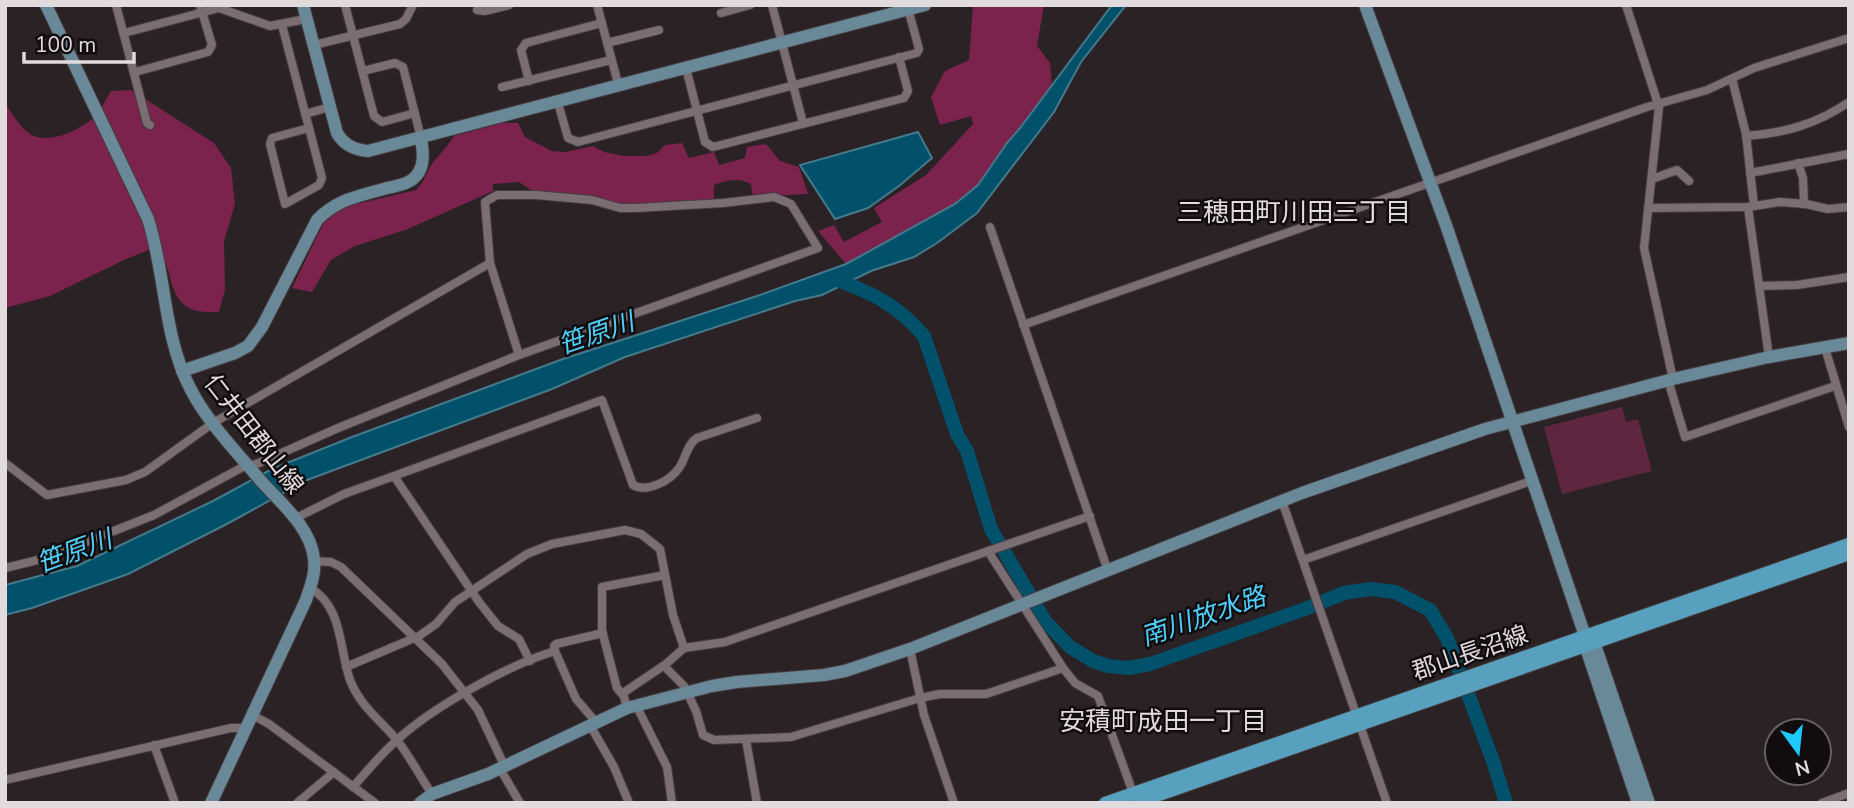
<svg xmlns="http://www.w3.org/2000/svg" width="1854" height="808" viewBox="0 0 1854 808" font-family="'Nunito Sans','Noto Sans JP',sans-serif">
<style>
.green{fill:#5f273f}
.forest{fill:#7c234d}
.water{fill:#005169;stroke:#447a8c;stroke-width:2}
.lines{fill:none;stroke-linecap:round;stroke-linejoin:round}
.river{stroke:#005169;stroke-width:14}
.street-casing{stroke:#453d40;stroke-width:10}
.secondary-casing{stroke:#453d40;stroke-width:14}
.primary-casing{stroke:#453d40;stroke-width:14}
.street{stroke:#7a6e72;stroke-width:8}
.secondary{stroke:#698898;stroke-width:12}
.primary{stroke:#58a1be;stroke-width:12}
.labels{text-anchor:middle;stroke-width:5;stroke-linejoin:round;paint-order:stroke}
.street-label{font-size:24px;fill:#e2dbdd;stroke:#110c0e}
.neighbourhood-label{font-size:26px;fill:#e2dbdd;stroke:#110c0e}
.water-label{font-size:26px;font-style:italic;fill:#4fcffc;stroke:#110c0e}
</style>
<rect width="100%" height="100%" fill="#2b2225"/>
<!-- green -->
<path class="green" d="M1622,407L1626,422L1638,419L1652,471L1562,494L1544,427Z"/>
<!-- forest -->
<g class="forest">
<path d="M973,5H1044L1037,46L1050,63L1052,86L1007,143L978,185L955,204L846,264L818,231L834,225L844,242L882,222L874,208L926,175L973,124L971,116L940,125L931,97L945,71L969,60Z"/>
<path d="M131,90L214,143L231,168L235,204L224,241L225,289L219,312C209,312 194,313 186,306C166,292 174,262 154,248L126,259L50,296L5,308V103C12,113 20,128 30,134C48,145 78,131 92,119C100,112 106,99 111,91Z"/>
<path d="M502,123H518L525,137L552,151L565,152L593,146L604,152L624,156H646L657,153L665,145L682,143L689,158L714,152L719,165L745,158L747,147L766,144L780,161L799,167L808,194L753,197L751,184C740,177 725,180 714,185V200L631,205L531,190L519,182L493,184V191L408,229L355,246L331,260L312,292L292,288L325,220L344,207L416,190C425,182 427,169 435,160C442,152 448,145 454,136Z"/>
</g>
<!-- water -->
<g class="water">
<path d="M1112,5H1126L1081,62L1054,112L977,213L937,243L914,257L871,271L822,295L795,301L625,357L552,389L307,480L225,525L128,574L32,608L5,615V585L77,566L213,501L272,469L352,437L563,359L757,296L846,264L955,204L978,185L1007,143L1020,128Z"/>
<path d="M918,132L932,158L899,186L868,208L835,219L800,165Z"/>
</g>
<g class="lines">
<!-- river -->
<path class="river" d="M832,278C870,292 897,304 924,336L957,434L967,451L991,529L1045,621L1070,647L1093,661L1108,666L1129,668L1150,664L1305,609L1344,593L1370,589L1395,592L1430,610L1447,638L1493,761L1506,803"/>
<!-- street casing -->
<g class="street-casing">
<g id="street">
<path d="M116,5L147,123L150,125"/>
<path d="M345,5L374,116L382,122L415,113"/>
<path d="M597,5L619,87"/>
<path d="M772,5L803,123"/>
<path d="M1626,5L1659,107L1644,248L1673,379"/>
<path d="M477,10L485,11L509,5"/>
<path d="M721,13L750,5"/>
<path d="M282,25L309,128L272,138L270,144L285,204L319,185L322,178L309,128"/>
<path d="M124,33L219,8L270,26L306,19"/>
<path d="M607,43L659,30"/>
<path d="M314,45L400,24L406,19L413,5"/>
<path d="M686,68L705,142L713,147L904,98L908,91L899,57"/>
<path d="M363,71L395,63L403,67L421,138"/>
<path d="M135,72L208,52L212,45L200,5"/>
<path d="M1732,79L1746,134L1754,206"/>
<path d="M529,81L521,50L526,43L602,23"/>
<path d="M502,87L611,60"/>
<path d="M558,103L568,138L578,142L917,53L919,49L907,5"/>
<path d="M305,114L330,107"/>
<path d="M1746,136C1785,133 1817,124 1849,102"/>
<path d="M1798,163L1803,178L1804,204"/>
<path d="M1750,173L1849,154"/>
<path d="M1652,179L1677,170L1689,181"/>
<path d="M1748,207L1769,357"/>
<path d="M1648,208L1748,207L1780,202L1806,204L1828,209L1849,207"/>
<path d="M990,227L1108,571"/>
<path d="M1759,286L1797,285L1849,277"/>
<path d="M1023,325L1647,107L1707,90L1754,68L1849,38"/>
<path d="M1825,348L1849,427"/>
<path d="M1668,380L1685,437L1835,386"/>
<path d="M5,463L47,495L126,480L145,472L213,423L490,263"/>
<path d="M394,476L602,400L633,485C647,493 670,481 679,468C686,458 687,444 697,438L757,418"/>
<path d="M1282,501L1387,803"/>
<path d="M294,519L344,494L394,476L479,602L498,626L519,639L530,661"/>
<path d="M988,551L1063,668L1075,683L1098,696L1133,793"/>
<path d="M1303,560L1531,481"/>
<path d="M314,561L331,562L341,567L442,664L478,710L504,765"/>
<path d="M5,568L46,558L154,515L241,468L259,463L338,428L519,355L818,248L791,204L774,197L723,203L636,208H620L592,200L536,195H497L485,202L490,263L519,355"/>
<path d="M310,588C343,606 339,649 350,680C360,706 380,720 396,739C410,756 420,777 432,794"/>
<path d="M910,649L924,715L954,803"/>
<path d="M555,651L576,699L596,722"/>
<path d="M664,666L684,686L696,711L703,735L714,740L791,737L920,698L940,694H986L1063,668"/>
<path d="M346,667L419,636L436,624L455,602L527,554L552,544L625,530L641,534L660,549L673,615L684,648"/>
<path d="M622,694L617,688L602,631V587L665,575"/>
<path d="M636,705L667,767L672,803"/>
<path d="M627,708L623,693L666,664L684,648L725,642L1090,516"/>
<path d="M252,715L269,724L375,803"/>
<path d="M590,725L614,767L629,803"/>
<path d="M746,740L757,803"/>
<path d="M154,745L175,803"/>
<path d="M499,767L520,803"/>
<path d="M5,780L231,728H245"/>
<path d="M353,787C367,771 381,754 397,740C433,707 508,665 555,651L554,646L556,644L603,633"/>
<path d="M297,803L334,772"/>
<path d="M1822,803L1849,793"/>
</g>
</g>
<!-- secondary casing -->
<g class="secondary-casing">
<g id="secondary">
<path d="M46,5L148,219C166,275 163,335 190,388C207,422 237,452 261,481C281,503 311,528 314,559C316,574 310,587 306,600L211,803"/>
<path d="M303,5L337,133C344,145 354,150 368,151L925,5"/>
<path d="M1365,5L1447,228L1585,636V645L1638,803"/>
<path d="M182,371L235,353L248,346L262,327L317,220C337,199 359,196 387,188C395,186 406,185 413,179C426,168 423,152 421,138"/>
<path d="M1588,638L1594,642L1649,803"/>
<path d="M420,803L432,794L488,774L627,708L712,686L737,682L824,675L845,671L910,649L1302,493L1485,429L1673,379L1769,357L1849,343"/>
</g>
</g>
<!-- primary casing -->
<g class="primary-casing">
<g id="primary">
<path d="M1105,803L1849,544"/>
<path d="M1136,803L1849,554"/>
</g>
</g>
<!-- street -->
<use href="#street" class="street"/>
<!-- secondary -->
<use href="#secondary" class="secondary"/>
<!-- primary -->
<use href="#primary" class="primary"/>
</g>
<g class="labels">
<!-- street labels -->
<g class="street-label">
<text transform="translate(254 434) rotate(52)" y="8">仁井田郡山線</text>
<text transform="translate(1470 653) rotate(-19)" y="8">郡山長沼線</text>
</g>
<!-- neighbourhood labels -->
<g class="neighbourhood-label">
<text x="1294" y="221">三穂田町川田三丁目</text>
<text x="1163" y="730">安積町成田一丁目</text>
</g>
<!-- water labels -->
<g class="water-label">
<text transform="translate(596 333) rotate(-19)" y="9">笹原川</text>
<text transform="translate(74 551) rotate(-20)" y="9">笹原川</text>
<text transform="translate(1203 616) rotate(-19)" y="9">南川放水路</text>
</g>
</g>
<!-- border -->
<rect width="1854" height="808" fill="none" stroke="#e2dbdd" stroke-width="14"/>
<!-- north arrow -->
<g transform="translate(1798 752) rotate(165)"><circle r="33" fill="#110c0e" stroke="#655f61" stroke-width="2"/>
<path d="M0-5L12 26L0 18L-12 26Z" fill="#1ec9fd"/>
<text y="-10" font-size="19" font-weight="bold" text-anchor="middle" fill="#e2dbdd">N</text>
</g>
<!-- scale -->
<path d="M24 52v10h110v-10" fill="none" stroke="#e2dbdd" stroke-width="3.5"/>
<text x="35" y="52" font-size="21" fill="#e2dbdd" stroke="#110c0e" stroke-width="5" paint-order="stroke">100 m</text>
</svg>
